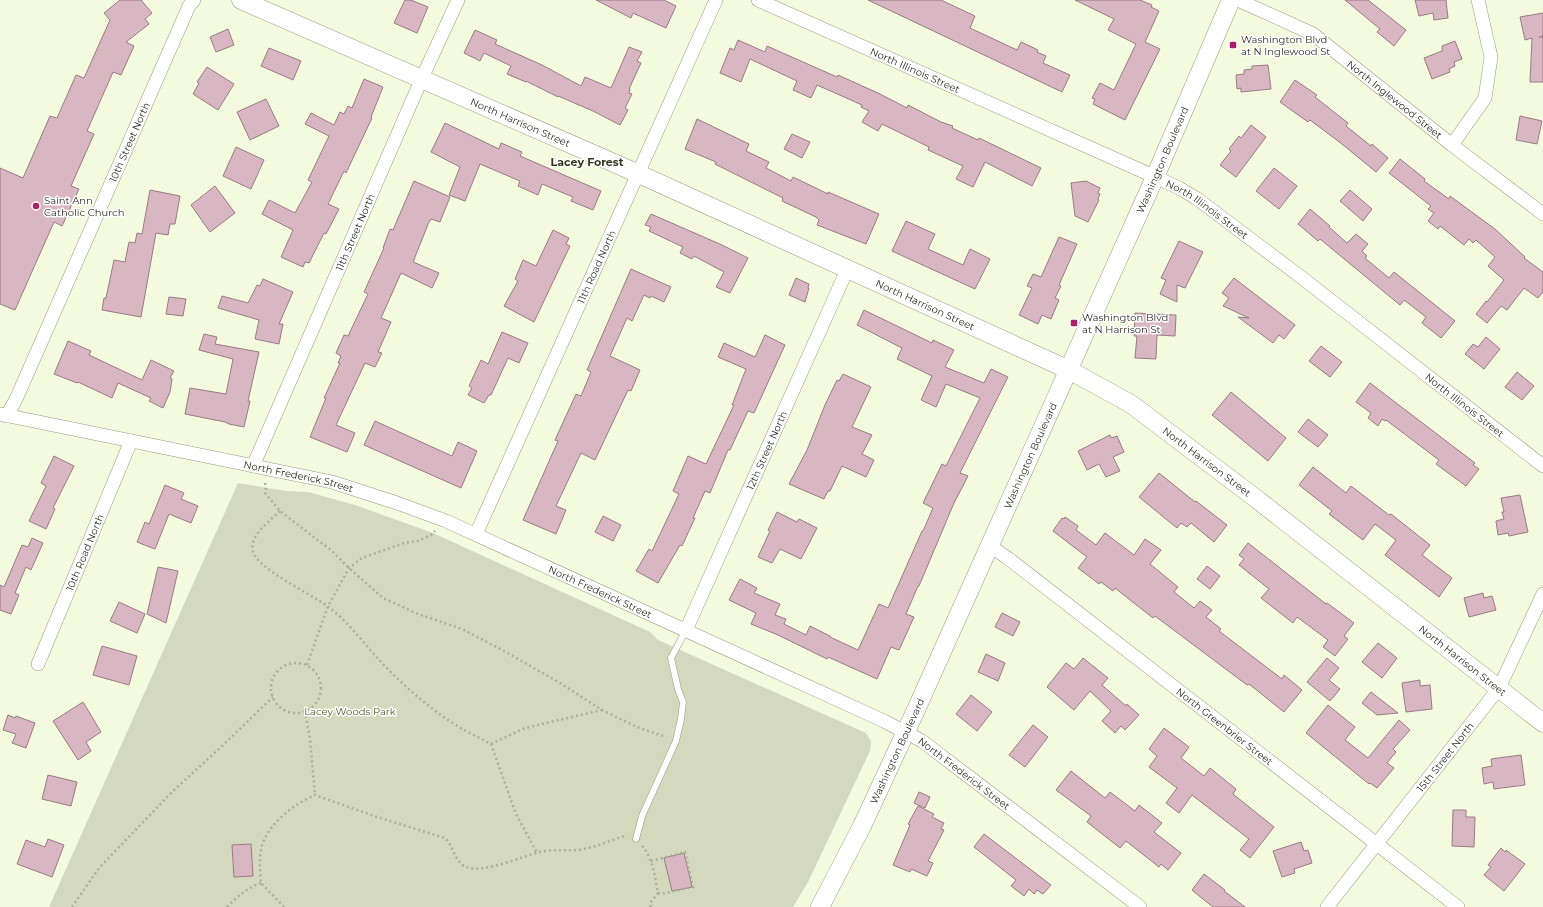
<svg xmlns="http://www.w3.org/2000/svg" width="1543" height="907" viewBox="0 0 1543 907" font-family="Montserrat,sans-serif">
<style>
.green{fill:#d4d9bd}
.building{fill:#d8b7c2;stroke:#987b85}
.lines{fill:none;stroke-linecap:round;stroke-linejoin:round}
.lane-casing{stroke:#969b80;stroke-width:7}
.street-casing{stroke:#969b80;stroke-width:14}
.secondary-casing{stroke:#969b80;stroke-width:19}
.path{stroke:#aaaf98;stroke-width:2.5;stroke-dasharray:2 3;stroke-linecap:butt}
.lane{stroke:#fff;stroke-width:6}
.street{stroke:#fff;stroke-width:13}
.secondary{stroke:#fff;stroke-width:18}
.poi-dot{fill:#aa2166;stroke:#fff;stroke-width:1.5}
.labels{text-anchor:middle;stroke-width:3;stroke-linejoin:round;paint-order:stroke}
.poi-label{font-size:10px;fill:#2e3025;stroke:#fff;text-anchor:start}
.street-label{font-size:10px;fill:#2e3025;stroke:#fff}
.park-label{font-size:10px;fill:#535a2a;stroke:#fff}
.neighbourhood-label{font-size:11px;font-weight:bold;fill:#33371f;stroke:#fff}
</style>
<rect width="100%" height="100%" fill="#f4fadd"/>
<!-- green -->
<path class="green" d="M238,483L286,491L308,492L355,505L433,533L650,632L658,640L866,733L871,741L870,751L808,882L793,907H49Z"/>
<!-- building -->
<g class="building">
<path d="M120,0H141L152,13L145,19L149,24L126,42L134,46L121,75L113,72L87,131L94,134L71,186L79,189L62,226L54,222L15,310L0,304V168L23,178L50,116L57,118L76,75L84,78L110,20L104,13Z"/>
<path d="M405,0H411L428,7L417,33L394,23Z"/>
<path d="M596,0H664L676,6L666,28L633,13L631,18Z"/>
<path d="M868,0H941L975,16L970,28L1017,50L1021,42L1038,50L1037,52L1046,56L1043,63L1070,75L1062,92Z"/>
<path d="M1075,0H1140L1152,5L1151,7L1159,11L1145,42L1160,49L1125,120L1093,104L1095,99L1092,98L1100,83L1114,90L1136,44L1108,30L1114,19Z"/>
<path d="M1345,0H1368L1406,30L1394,46L1377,32L1380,29Z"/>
<path d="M1415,0H1446L1448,18L1434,20L1433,13L1419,16Z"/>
<path d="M1543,13V36L1539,37H1543V82H1530L1532,38L1525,40L1520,17Z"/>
<path d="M228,29L234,45L216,52L210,37Z"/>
<path d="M475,30L497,40L495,44L542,65L581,86L585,77L611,88L629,47L642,52L637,61L641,63L629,89H630L629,93L632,94L625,108L628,110L620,125L593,111L558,96V97L526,81V82L507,74L511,66L484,53L480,61L464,53Z"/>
<path d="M738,40L765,52L767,46L837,77L838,75L880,94L907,108L908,105L941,122L953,126L952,128L978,140L979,138L1041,168L1032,186L985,162L973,187L956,179L963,166L928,150L929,147L882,124L878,131L862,122L869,111L861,107L862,105L817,85L811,98L793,90L797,81L750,59L741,82L720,73L730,48L734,50Z"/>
<path d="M1455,41L1462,59L1454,62L1455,66L1449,69L1450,72L1432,79L1424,58L1442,51V46Z"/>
<path d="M269,48L301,61L293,80L261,66Z"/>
<path d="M1268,65L1271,89L1241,92V88L1237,89L1236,75L1244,74V70L1252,69V66Z"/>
<path d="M207,67L234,84L218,110L193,94L199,83L197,82Z"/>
<path d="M364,79L383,87L371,117L372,118L346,173L344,171L328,204L339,209L326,234L324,233L309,263L305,262L303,267L281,257L293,230L262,214L269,200L295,213L312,182L308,180L329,136L305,124L311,113L334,125L340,112L344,114L348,106L352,108Z"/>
<path d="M1295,80L1317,95L1315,97L1348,123L1346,126L1371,146L1372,144L1388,158L1376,172L1342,144L1310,120L1308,122L1280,102Z"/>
<path d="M266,99L279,126L250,140L237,112Z"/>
<path d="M1520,116L1542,121L1537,144L1516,140Z"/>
<path d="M697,119L749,144L746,151L769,162L766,168L791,181L793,177L828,194V192L879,214L866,244L817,225L819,220L816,217L782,201L783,198L715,164L716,162L685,149Z"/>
<path d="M445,123L499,149L501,143L522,152L520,156L601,191L593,210L571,201L573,197L542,184L538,195L518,186L520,181L480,164L465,201L449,195L460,167L431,152Z"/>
<path d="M1251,125L1266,137L1236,177L1220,165L1231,151L1229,149L1239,136L1241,138Z"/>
<path d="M792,134L810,142L802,158L784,149Z"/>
<path d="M236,147L264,160L251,189L223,176Z"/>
<path d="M1400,159L1425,179L1424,181L1449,199L1450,196L1495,229L1525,257L1524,258L1543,272V292L1538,298L1524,288L1507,310L1501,306L1487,323L1476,314L1486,301L1487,302L1504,280L1488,266L1495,257L1476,240L1473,243L1469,239L1464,245L1440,226L1438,229L1428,221L1434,213L1428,209L1431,206L1389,173Z"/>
<path d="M1274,168L1297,186L1279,209L1256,191Z"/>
<path d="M414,181L450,197L440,222L431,219L429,222L413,262L439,273L432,288L401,273L381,318L391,322L378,352L382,353L375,367L365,363L336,425L355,433L347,452L310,437L326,398H324L340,363H338L341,356L336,353L344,335L348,336L368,294L364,292L384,248H383L390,229L393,230Z"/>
<path d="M1086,181L1100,188L1098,193L1100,194L1098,199L1099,200L1088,222L1075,216L1071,183Z"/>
<path d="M215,186L235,213L210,232L191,205Z"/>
<path d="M150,190L180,196L175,224H170L168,235L156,233L141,317L102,310L104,298H106L114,260L125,262L129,242L135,243L137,233L142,234Z"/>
<path d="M1350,190L1372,209L1363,221L1340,201Z"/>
<path d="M1310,209L1330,226L1329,227L1347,243L1356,234L1368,244L1362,251L1367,256L1365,258L1389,278L1394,272L1455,321L1441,338L1422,323L1426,317L1404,300L1400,305L1320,239L1318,241L1298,224Z"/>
<path d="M651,214L722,245L748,258L730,293L716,287L724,272L694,256L692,259L680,253L683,247L649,231L651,227L645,225Z"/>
<path d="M906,221L935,234L928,249L963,265L970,249L990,259L975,289L892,251Z"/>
<path d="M553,230L569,238L566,244L570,246L534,322L504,306L518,281L515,279L523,260L536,266Z"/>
<path d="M1059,237L1077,244L1059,285L1061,286L1055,298L1059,300L1051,319L1042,315L1038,324L1019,315L1032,288L1027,286L1033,274L1041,277Z"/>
<path d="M1179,241L1203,252L1185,288L1177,285V302L1160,294L1166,280L1161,278Z"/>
<path d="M631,269L671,287L664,302L651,296L650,298L644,295L632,321L627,318L610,356L640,370L631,391L628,390L595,460L581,453L556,506L566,510L556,534L523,520L558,441L555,440L576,394L581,396L591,372L587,370Z"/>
<path d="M796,278L809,284L808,288H809L805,302L789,295Z"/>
<path d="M1234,278L1295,325L1284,339L1279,335L1273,343L1238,317L1249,318L1223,306L1229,298L1222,293Z"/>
<path d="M263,279L293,292L279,324H283L279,344L255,339L259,320L218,308L222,296L248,303L257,285L260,286Z"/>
<path d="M169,297L186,299L183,316L166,314Z"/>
<path d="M864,310L932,343L933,340L954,350L945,367L984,383L991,369L1008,377L960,473L968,476L954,503L919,586H918L906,614L914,617L899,650L891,647L877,679L828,657L827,659L778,635L751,624L756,613L729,600L740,579L757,588L754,593L780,604L775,615L786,619L784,624L806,635L810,626L830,636V637L858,650L879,604L888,608L922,531H923L933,508L923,503L942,464L946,466L980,398L946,384L936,407L921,400L932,376L897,359L902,348L857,325Z"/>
<path d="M1135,313L1176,315L1175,336L1157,335L1156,359L1135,358L1137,336H1134Z"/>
<path d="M502,332L528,343L519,363L508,358L491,395H489L484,403L468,395L472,388L469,386L481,360L488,364Z"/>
<path d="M204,334L217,337L215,344L259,352L248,401H250L244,427L229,424L225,422L185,414L190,388L226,394L233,359L199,350Z"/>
<path d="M765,335L785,345L754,413L748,411L730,450H728L710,493L705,491L693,518H695L682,546L680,545L658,583L636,571L649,549L652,551L679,494L673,491L688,456L706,464L734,405H732L746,369L718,357L724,343L755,357Z"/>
<path d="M1486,337L1500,349L1484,369L1465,354L1473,344L1478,347Z"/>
<path d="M68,341L91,351L89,355L142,380L151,360L174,371L170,378L172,379L170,392L163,408L149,401L151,398L118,383L112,398L78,382L77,383L54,374Z"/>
<path d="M1321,346L1342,362L1330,377L1309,361Z"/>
<path d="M1517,372L1534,386L1522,400L1505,387Z"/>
<path d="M843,374L871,387L852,427L872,435L862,454L874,460L866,477L842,466L830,491H828L824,499L789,484L807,450L825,405L837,380L839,381Z"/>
<path d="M1370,383L1475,463L1473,465L1479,469L1466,486L1436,464L1439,460L1386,420L1385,421L1382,419L1378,426L1368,418L1371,413L1356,402Z"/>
<path d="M1231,392L1286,438L1268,461L1212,415Z"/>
<path d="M1308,419L1328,435L1318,447L1298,432Z"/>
<path d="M375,421L452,456L458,442L477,451L461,488L364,445Z"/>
<path d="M1110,435L1111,438L1117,436L1124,452L1113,457L1120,471L1106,477L1099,464L1087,470L1078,451Z"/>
<path d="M54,456L74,466L53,508L55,509L46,529L29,521L46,486L41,483Z"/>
<path d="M1313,467L1346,493L1351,486L1389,515L1391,514L1430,545L1422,555L1452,578L1439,597L1385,555L1396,540L1375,524L1363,540L1329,514L1332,511L1299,485Z"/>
<path d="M1159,473L1195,502L1196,501L1227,525L1214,542L1191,523L1187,527L1181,523L1177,528L1139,497Z"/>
<path d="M165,485L184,493L181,499L198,506L191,523L169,514L155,549L137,542L145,522L149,524Z"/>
<path d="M1520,495L1528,532L1509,536L1508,533L1498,535L1496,521L1504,519L1502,512H1504L1501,498Z"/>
<path d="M777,512L797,522L799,519L817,528L801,559L780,549L772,563L758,557L770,531L768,530Z"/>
<path d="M603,516L621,525L613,541L595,532Z"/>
<path d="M1065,517L1078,526L1076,530L1096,545L1105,533L1134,555L1145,539L1161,550L1150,564L1178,587L1174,592L1194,608L1200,601L1212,610L1206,617L1221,629L1219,631L1282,679L1284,675L1302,690L1284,712L1249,684L1247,685L1155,616L1153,618L1115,588L1113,591L1101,582L1099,584L1078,568L1087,557L1053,531L1062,518L1064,519Z"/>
<path d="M32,538L43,543L31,570L26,567L15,593L19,595L11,614L0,610V585L4,587L22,545L28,547Z"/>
<path d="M1248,543L1326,604L1327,603L1354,623L1344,636L1348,639L1335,656L1323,647L1328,640L1297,617L1293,623L1261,598L1269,589L1239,565L1244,559L1239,555Z"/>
<path d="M1207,566L1220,576L1210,589L1197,579Z"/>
<path d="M158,567L178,571L166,623L147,614Z"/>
<path d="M1483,593L1484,598L1492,596L1496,610L1469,617L1464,598Z"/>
<path d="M119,602L145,614L137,633L110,621Z"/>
<path d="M1002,613L1020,622L1013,636L995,627Z"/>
<path d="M1378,643L1397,658L1382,678L1362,662Z"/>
<path d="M102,646L137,656L129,685L93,675Z"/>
<path d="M986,654L1005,663L998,681L978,672Z"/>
<path d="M1083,658L1108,678L1102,685L1126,706L1127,704L1139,715L1125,730L1121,726L1115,733L1102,721L1111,711L1090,691L1074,710L1047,687L1066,663L1074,669Z"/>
<path d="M1327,658L1339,668L1329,680L1340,689L1330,701L1307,682Z"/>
<path d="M1420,680V686L1430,685L1432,709L1406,712L1402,683Z"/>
<path d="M1371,692L1398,713L1377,715L1362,703Z"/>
<path d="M971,695L992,712L977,731L956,714Z"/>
<path d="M83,702L101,732L86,742L91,751L78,760L53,721Z"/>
<path d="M1328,705L1355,727L1345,740L1368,758L1399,720L1410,730L1393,749L1396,752L1387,763L1394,768L1377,788L1370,783L1369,784L1306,733Z"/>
<path d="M8,715L15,718L16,716L35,723L26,748L12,743L16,734L3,730Z"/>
<path d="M1033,725L1048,737L1025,767L1009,755Z"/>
<path d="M1164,728L1189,747L1181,758L1204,776L1210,768L1236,789L1233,794L1274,827L1250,858L1240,850L1249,839L1192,795L1179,813L1166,803L1177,788L1149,767L1157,756L1149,749Z"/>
<path d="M1521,755L1525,785L1494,789L1493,782L1484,784L1482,768L1492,766L1491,759Z"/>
<path d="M1071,771L1105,798L1110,792L1135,811L1139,805L1162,823L1154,832L1181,853L1168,870L1161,864L1159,867L1126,841L1120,848L1087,822L1091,816L1056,790Z"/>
<path d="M48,775L77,782L71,806L42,799Z"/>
<path d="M919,792L930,797L925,808L914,803Z"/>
<path d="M918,806L934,814L932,817L944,823L941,829L944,830L928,861L933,863L927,876L911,869L910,872L893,865L910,825L908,824Z"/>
<path d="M1453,810H1466V817H1475L1474,847L1452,846Z"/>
<path d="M984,834L1051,885L1043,894L1037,890L1034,894L1029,889L1024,896L1011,886L1016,880L974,847Z"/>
<path d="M48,839L64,845L52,877L17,864L26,840L45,847Z"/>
<path d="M1301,842L1304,851L1308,850L1312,863L1294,869L1295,873L1282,877L1273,851Z"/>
<path d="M251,844L253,876L234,877L232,845Z"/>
<path d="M1501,848L1505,852L1506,850L1525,864L1504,891L1484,875L1491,867L1488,865Z"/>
<path d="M684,853L692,887L672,891L664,858Z"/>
<path d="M1204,874L1225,890L1224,891L1245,907H1213L1198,895L1192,890Z"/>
</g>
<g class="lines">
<!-- lane casing -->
<g class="lane-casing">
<path id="lane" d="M636,839L642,816L676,741L681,719L683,702L678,689L671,658L686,630"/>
</g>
<!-- street casing -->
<g class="street-casing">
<g id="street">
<path id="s1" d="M758,0L1140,170L1179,188L1196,198L1301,277L1543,466"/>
<path id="s2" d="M1238,0L1313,34L1452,145L1543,214"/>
<path d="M1452,145L1485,98L1491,57L1478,0"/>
<path id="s3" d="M0,414L332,482L397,503L446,521L884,721L922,741L1140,907"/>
<path id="s4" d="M7,416L17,397L189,6L194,0"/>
<path id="s5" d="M253,466L422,78L458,0"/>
<path id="s6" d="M476,534L716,0"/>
<path id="s7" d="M990,546L1009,559L1458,907"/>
<path id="s8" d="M686,630L847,270"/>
<path id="s9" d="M38,664L131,441"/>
<path id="s10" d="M1327,907L1499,688L1543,594"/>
</g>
</g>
<!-- secondary casing -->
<g class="secondary-casing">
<g id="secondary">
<path id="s11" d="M241,0L639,174L1069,370L1131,404L1254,497L1543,723"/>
<path id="s12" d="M820,907L862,826L915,712L1155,177L1231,0"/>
</g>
</g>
<!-- path -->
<g class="path">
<path d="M265,483L266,487L265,493L280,511L332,551L349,568L383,598L418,614L462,629L506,652L560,683L602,710L637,727L666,737"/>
<path d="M280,511C270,521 248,536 253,552C258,569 311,594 327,606C348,621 364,644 382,663C405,687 430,709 459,727C469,733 480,738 491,744L516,814L537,853"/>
<circle cx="296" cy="688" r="25"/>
<path d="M307,665L328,606L349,568L362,558L404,543L418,541L431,535L435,531"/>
<path d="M305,711L310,739L315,795"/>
<path d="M491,744L525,728L602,710"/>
<path d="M642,846C653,858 655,878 658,893L650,903L651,907"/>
<path d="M651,861L685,852L693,887L661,894L658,893"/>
<path d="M72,907L99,868L173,791L220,748L273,697"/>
<path d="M227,907C238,896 247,888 261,883"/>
<path d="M284,907L261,883C260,869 258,853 264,840C273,820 295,804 315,795L377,817L445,838C453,845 455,863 466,867C483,874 523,856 540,852C553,849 565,851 577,850C594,848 609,841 624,836H627"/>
</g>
<!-- lane -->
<use href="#lane" class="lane"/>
<!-- street -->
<use href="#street" class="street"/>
<!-- secondary -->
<use href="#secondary" class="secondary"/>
</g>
<!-- markers -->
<g class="poi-dot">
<rect x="1229" y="41" width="8" height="8" rx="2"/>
<circle cx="36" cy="206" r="4"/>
<rect x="1070" y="319" width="8" height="8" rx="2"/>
</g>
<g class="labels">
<!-- poi labels -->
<g class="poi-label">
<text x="1241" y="43">Washington Blvd<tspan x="1241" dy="12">at N Inglewood St</tspan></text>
<text x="44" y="204">Saint Ann<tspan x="44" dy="12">Catholic Church</tspan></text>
<text x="1082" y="321">Washington Blvd<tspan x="1082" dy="12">at N Harrison St</tspan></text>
</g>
<!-- street labels -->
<g class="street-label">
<text dy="4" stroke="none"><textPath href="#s1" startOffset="172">North Illinois Street</textPath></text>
<text dy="4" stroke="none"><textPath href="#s2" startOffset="187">North Inglewood Street</textPath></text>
<text dy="4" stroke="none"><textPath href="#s11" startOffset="305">North Harrison Street</textPath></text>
<text dy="4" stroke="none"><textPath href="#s4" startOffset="300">10th Street North</textPath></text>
<text dy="4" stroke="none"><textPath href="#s12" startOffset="822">Washington Boulevard</textPath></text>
<text dy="4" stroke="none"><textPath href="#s1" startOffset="496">North Illinois Street</textPath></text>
<text dy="4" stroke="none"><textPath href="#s5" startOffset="255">11th Street North</textPath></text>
<text dy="4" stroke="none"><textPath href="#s6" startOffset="293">11th Road North</textPath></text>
<text dy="4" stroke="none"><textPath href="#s11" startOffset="749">North Harrison Street</textPath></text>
<text dy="4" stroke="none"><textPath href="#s1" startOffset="820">North Illinois Street</textPath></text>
<text dy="4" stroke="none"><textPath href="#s8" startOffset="197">12th Street North</textPath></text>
<text dy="4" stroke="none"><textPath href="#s12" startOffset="498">Washington Boulevard</textPath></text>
<text dy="4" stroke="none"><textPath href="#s11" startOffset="1073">North Harrison Street</textPath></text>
<text dy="4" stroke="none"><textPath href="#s3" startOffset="305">North Frederick Street</textPath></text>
<text dy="4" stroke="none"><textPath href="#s9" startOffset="121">10th Road North</textPath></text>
<text dy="4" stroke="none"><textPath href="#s3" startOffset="629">North Frederick Street</textPath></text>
<text dy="4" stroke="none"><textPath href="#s11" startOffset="1397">North Harrison Street</textPath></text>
<text dy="4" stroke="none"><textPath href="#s7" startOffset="296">North Greenbrier Street</textPath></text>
<text dy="4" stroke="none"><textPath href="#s12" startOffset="174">Washington Boulevard</textPath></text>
<text dy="4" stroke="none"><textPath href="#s10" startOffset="191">15th Street North</textPath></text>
<text dy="4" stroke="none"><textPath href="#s3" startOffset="1037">North Frederick Street</textPath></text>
</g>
<!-- park labels -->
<g class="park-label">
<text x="350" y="715">Lacey Woods Park</text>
</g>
<!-- neighbourhood labels -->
<g class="neighbourhood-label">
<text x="587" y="166">Lacey Forest</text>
</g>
</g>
</svg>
